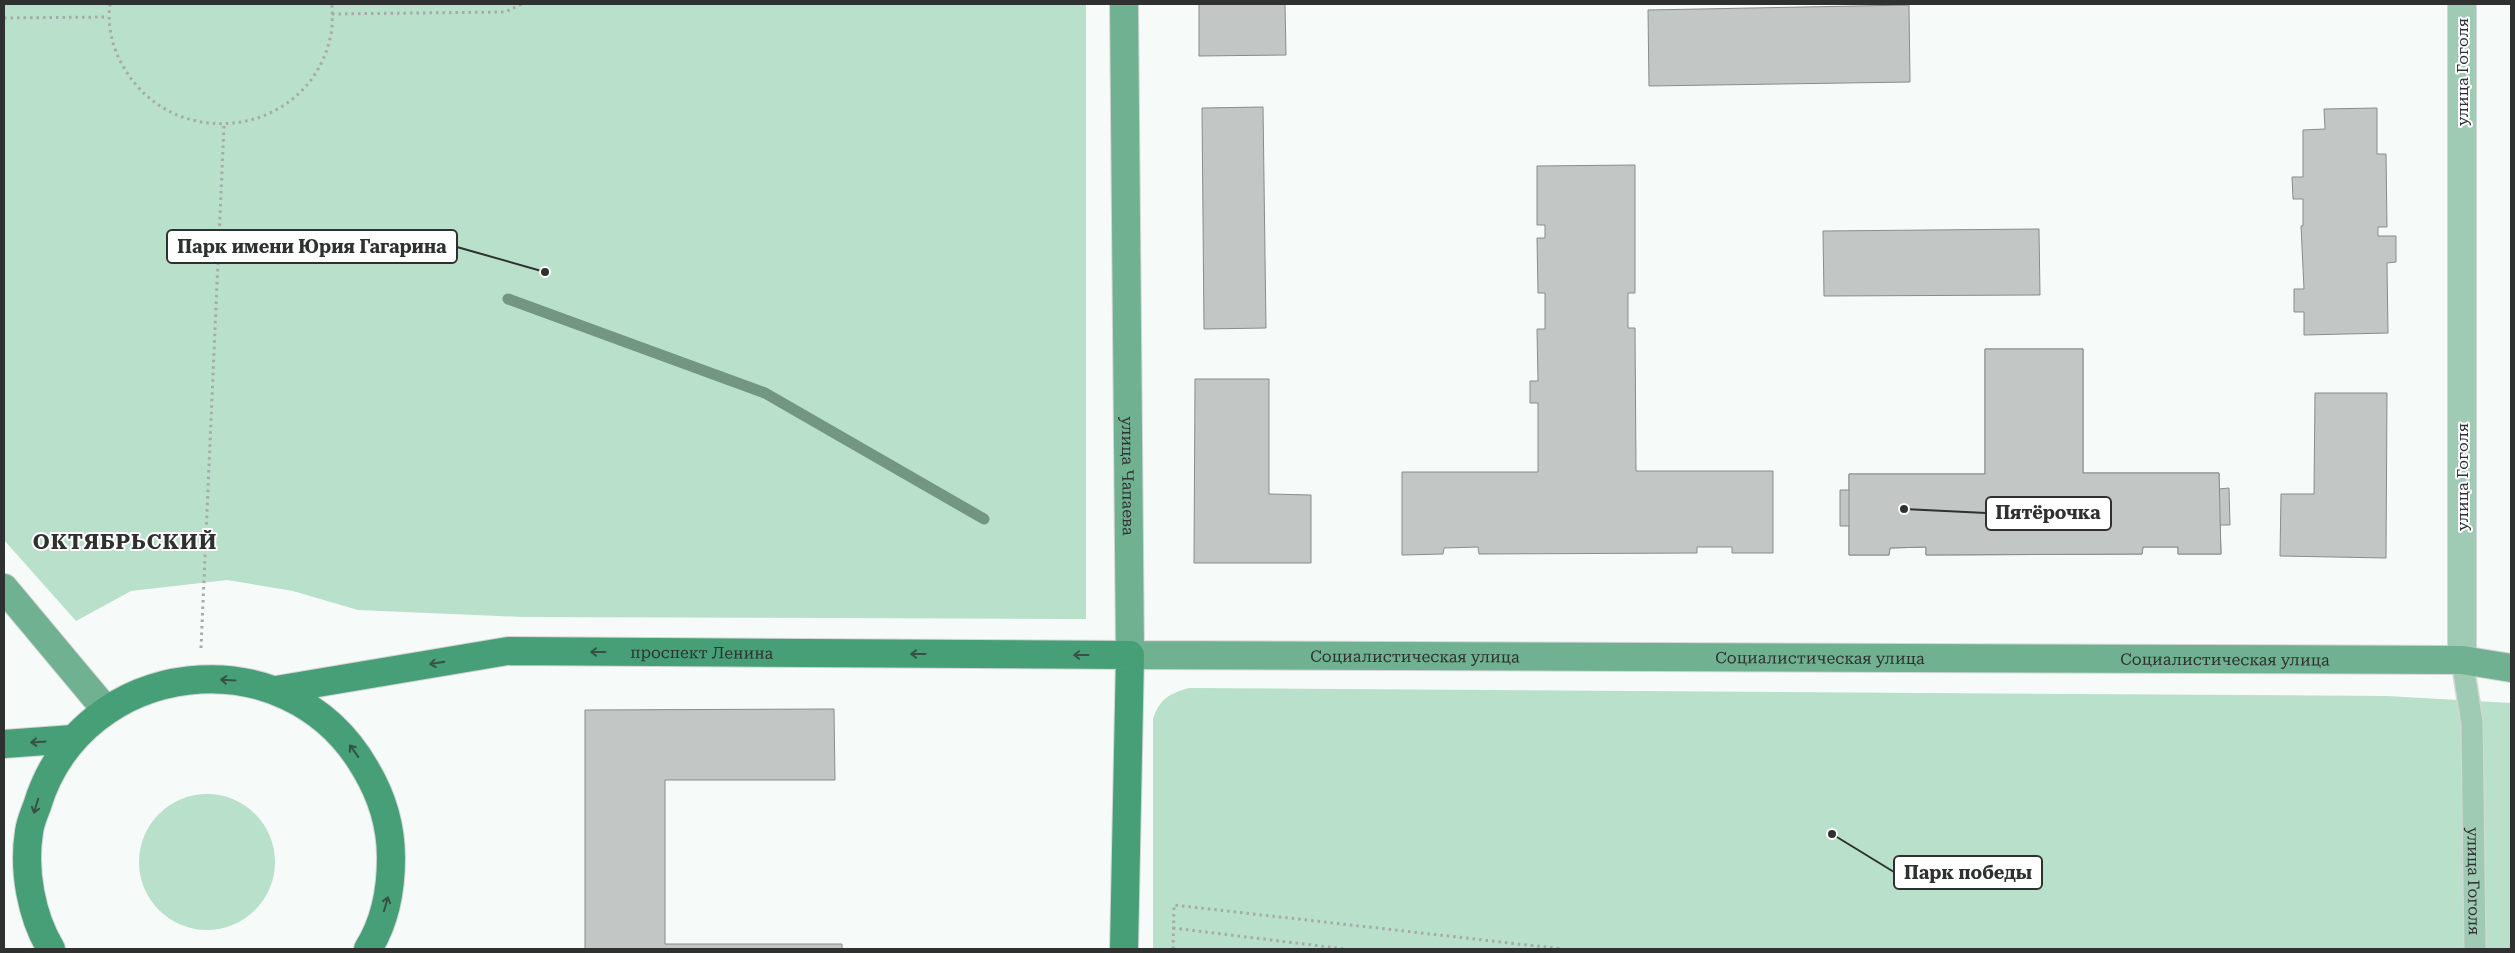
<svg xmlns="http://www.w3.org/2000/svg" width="2515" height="953" viewBox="0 0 2515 953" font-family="'Roboto Serif',serif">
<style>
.green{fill:#b8e0cb}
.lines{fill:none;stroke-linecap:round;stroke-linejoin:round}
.stream{stroke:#739683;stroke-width:11}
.building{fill:#c2c7c5;stroke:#888d8a}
.lane-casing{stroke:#d2d7d5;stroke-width:24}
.street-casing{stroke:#d2d7d5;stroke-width:30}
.secondary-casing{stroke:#d2d7d5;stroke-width:30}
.primary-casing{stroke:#d2d7d5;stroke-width:30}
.path{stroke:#a6aaa8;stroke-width:3;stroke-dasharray:2.5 4;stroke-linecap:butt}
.lane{stroke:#9fcab3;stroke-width:21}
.street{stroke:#9fcab3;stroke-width:28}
.secondary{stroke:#6fb190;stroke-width:28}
.primary{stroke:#479f77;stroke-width:28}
.oneway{stroke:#365245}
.labels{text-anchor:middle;stroke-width:4;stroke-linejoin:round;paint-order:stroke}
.street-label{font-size:16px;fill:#2f3130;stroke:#fff}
.district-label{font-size:21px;font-weight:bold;letter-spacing:1px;fill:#2f3130;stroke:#fff}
.leader{fill:none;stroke:#2f3130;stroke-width:2}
.callout-dot{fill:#2f3130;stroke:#fff;stroke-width:2}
.callout{fill:#fff;stroke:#2f3130;stroke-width:2}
.callout-label{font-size:18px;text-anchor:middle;font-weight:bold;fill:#2f3130}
</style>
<rect width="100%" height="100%" fill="#f6fbf9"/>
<!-- green -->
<g class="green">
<path d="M4,4H1086V619L523,617L358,610L293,591L227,580L131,591L76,621L4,540Z"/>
<path d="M1189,688L2387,696L2511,703V949H1153V719C1159,699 1170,693 1189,688Z"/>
<circle cx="207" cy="862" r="68"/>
</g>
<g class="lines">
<!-- stream -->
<path class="stream" d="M508,299L765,393L984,519"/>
</g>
<!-- building -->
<g class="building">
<path d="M1199,4H1285L1286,55L1199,56Z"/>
<path d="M1909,5L1910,82L1649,86L1648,10Z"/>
<path d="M1263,107L1266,328L1204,329L1202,108Z"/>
<path d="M2377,108V154H2386L2387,227H2378V236H2396V262L2387,263L2388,333L2304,335V312H2294V289H2304L2301,226H2303V199H2293L2292,177H2303V130L2325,129L2324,109Z"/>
<path d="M1635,165V293H1628V328H1635L1636,471H1773V553H1732V547H1697V553L1479,554L1478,547L1444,548L1443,554L1402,555V472H1538V403H1530V381H1538L1537,329H1545V293H1538L1537,238H1545V225H1537V166Z"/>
<path d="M2039,229L2040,295L1824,296L1823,231Z"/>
<path d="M1985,349H2083V473H2219V489L2229,488L2230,525H2220L2221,554H2178V547H2143L2142,554L1926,555V547L1890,548L1889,555H1849V526H1840V490H1849V474H1985Z"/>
<path d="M1985,349H2083V473H2219L2221,554H2178V547H2143L2142,554L1926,555V547L1890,548L1889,555H1849V474H1985Z"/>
<path d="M1195,379H1269V494L1311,495V563H1194Z"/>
<path d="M2315,393H2387L2386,558L2280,556L2281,494H2314Z"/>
<path d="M834,709L835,780H665V944H842V949H585V710Z"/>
</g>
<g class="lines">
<!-- lane casing -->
<g class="lane-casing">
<g id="lane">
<path id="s1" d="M2462,660L2472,723L2475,949"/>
</g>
</g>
<!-- street casing -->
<g class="street-casing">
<path id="street" d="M2462,4V660"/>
</g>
<!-- secondary casing -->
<g class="secondary-casing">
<g id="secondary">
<path id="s2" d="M1124,4L1130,655L2462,660L2511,668"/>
<path d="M4,588L106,710"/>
</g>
</g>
<!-- primary casing -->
<g class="primary-casing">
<g id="primary">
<path id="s3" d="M276,690L508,651L1130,655L1124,949"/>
<path d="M4,744L73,739"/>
<path d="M51,949C31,916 23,870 29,832C30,823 34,814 37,806C82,657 287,633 365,768C382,796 391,826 391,858C391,890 385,922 368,949"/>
</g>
</g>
<!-- path -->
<g class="path">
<path d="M110,4C107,25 112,47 123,66C173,156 311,137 331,34C333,25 332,13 332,4"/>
<path d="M332,14L505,12L522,4"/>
<path d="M4,18L108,17"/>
<path d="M201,648L224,125"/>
<path d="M1173,928L1345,949"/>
<path d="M1173,949L1174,905L1563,949"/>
</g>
<!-- lane -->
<use href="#lane" class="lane"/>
<!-- street -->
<use href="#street" class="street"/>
<!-- secondary -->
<use href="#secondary" class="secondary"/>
<!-- primary -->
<use href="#primary" class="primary"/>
</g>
<!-- one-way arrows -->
<defs><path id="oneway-shaft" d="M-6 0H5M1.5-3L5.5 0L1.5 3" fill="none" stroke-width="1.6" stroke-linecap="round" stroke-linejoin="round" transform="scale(1.25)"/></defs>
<g class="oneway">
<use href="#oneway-shaft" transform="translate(598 652) rotate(-180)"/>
<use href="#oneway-shaft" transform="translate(918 654) rotate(-180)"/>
<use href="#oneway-shaft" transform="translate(1081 655) rotate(-180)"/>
<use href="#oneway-shaft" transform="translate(437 663) rotate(170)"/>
<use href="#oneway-shaft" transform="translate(228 680) rotate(-177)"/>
<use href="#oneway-shaft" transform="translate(38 742) rotate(176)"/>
<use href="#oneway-shaft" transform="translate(354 751) rotate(-126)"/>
<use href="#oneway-shaft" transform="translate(36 806) rotate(107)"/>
<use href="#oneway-shaft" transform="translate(386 904) rotate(-74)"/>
</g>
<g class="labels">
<!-- street labels -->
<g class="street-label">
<text transform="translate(2462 72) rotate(-90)" y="6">улица Гоголя</text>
<text dy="6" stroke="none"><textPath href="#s2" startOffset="472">улица Чапаева</textPath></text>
<text transform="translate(2462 477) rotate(-90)" y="6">улица Гоголя</text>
<text dy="6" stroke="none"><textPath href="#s3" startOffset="429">проспект Ленина</textPath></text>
<text dy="6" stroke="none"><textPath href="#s2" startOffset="936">Социалистическая улица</textPath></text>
<text dy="6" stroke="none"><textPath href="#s2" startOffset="1341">Социалистическая улица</textPath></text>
<text dy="6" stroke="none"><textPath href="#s2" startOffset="1746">Социалистическая улица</textPath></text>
<text dy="6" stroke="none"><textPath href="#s1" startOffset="222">улица Гоголя</textPath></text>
</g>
<!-- district labels -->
<g class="district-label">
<text x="125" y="549">ОКТЯБРЬСКИЙ</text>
</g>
</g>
<!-- callouts -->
<path class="leader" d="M545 272L457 247M1904 509L1986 513M1832 834L1894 872"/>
<g class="callout-dot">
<circle cx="545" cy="272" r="5"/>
<circle cx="1904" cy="509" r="5"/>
<circle cx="1832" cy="834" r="5"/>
</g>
<g class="callout">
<rect x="167" y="230" width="290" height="33" rx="5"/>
<rect x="1986" y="497" width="125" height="33" rx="5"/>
<rect x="1894" y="856" width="148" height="33" rx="5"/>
</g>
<g class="callout-label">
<text x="312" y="253">Парк имени Юрия Гагарина</text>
<text x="2048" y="519">Пятёрочка</text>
<text x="1968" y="879">Парк победы</text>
</g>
<!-- border -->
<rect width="2515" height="953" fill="none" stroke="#2f3130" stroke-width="10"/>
</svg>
